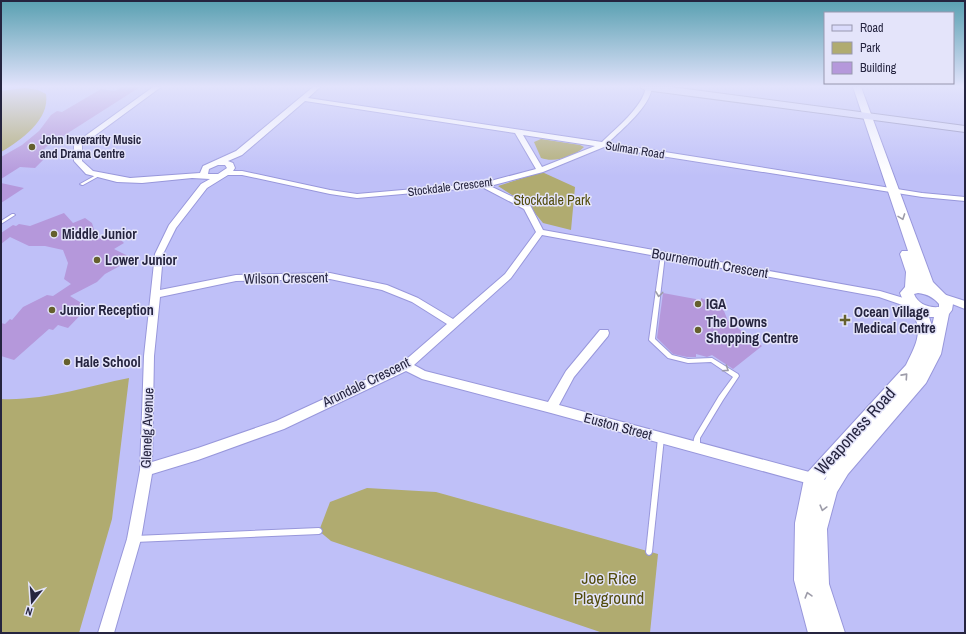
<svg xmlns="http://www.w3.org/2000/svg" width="966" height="634" viewBox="0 0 966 634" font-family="'Archivo Narrow',sans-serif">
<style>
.green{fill:#b0ab70}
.building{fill:#b598db}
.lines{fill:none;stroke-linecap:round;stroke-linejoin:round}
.service-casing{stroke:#9897db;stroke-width:2}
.minor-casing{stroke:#9897db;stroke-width:2}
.secondary-casing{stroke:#9897db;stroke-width:2}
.primary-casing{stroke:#8b8bb7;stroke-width:2}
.service{fill:#fff;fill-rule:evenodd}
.minor{fill:#fff;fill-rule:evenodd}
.secondary{fill:#fff;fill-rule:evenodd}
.primary{fill:#dadbfb;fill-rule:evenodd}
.oneway{stroke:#9d9ca9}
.poi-dot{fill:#65602d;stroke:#e4e4fa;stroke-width:1.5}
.labels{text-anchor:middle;stroke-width:3;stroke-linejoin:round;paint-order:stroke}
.far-poi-label{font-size:12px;font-weight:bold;fill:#25243f;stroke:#e4e4fa;text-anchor:start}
.far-street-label{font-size:12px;fill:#25243f;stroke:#e4e4fa}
.park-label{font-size:14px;fill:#524c0d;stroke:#e4e4fa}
.poi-label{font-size:14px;font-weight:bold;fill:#25243f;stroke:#e4e4fa;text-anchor:start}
.street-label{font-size:14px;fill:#25243f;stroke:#e4e4fa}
.near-street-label{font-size:17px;fill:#25243f;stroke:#e4e4fa}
.near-park-label{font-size:17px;fill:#524c0d;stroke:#e4e4fa}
</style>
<rect width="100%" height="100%" fill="#bfc0f8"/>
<!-- green -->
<g class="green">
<path d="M25,88L38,90L46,94C50,120 21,140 1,152V91Z"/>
<path d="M541,139L580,145L584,147C574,157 554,163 541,158L534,142Z"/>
<path d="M542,172L575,187L571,230L543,223L529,206L498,186Z"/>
<path d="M129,378L112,519L79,633H1V399C44,401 88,386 129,378Z"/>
<path d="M367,488L436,492L658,554L650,633H603L331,541L319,531L330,502Z"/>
</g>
<!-- building -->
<g class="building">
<path d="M121,87H140L46,147L38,156L44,159L35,168L20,167L1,179V157L22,145L39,131L51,115L57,111L62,112L101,89L115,91Z"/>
<path d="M1,183L24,188L1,203Z"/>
<path d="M64,213L73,223L85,218L92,223L97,240L107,234L118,237L124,243L114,249L130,257L118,267L105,274L97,282L70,296L88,307L68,328L58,325L53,330L49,329L14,360L1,356V323L5,324L10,319L12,320L23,307L47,295L53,296L71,284L64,279L68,263L63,250L45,246H29L10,237L1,244V233L13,225L16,226L19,224L30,226Z"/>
<path d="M663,293L701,300V298L719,306L724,311L728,321L762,346L733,369L712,355L707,357L696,354V357H687L673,354L657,338Z"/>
</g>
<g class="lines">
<!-- service casing -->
<g class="service-casing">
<g id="service">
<path d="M98,174H100L101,175L83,185H82L80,184Z"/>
<path d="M12,214H14L15,215L1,224V221Z"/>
<path d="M661,254H665V255L655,339L672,355L688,359L712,358L738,374L739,376L723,400L700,438V448L699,450L697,451L695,450C693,446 693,440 695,436L719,396L733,377L711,362L688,363L668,358L650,341L649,340Z"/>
<path d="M661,435L663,436L664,438L652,552L651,554L649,555L647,554L646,552L658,438L659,436Z"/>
<path d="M319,528L321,529L322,531L321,533L319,534L135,542L133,541L132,539L133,537L135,536Z"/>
</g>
</g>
<!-- minor casing -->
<g class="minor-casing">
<g id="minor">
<path d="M153,87H161L82,145V161L93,171L130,178L200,173L203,166L236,151L313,87H320L308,98L602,142C615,129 643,107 646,87H652C650,107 622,129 608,143L922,193L965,197V201L922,197L604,147L543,172L490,186L530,205L543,230L880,291L917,302L919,305L914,309L879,297L542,235L511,278L414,365L425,371L548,402L566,371L600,330H608L609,333L608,336L574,377L559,405L813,473L834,485L835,489L834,493L829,495L810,484L551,413L422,379L406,371L284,429L198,460L152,474L141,539L114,633H98L127,539L140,470L144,356L155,254L169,225L201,184L210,179L192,178L142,183L117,182L86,174L74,161V144ZM305,101L515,133L536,169L483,183L357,194L330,190L242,171H233L235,168L233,163L228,161L242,155ZM523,135L595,146L542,167ZM218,165H225L227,168L218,174H208L209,169ZM228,175H242L330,194L357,198L482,187L524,209L536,232L505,274L453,319L418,298L387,285L330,273L236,275L160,290L163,254L176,228L207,188ZM330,279L382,290L412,302L447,324L402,363L276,421L198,448L152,462L154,356L160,297L236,281Z"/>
<path d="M960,87H965V90Z"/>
<path d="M940,293L965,301V309L937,298L935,296L937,294Z"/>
</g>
</g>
<!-- secondary casing -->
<g class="secondary-casing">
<path id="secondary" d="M853,87H861L933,282L948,297L953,304L952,310L949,314L941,354L926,383L848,474L837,492L827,529L829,584L845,633H808L794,580L795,523L804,479L807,473L906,365C913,350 922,336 916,320C915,317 915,313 913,311C908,305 903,302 900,293L905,287L906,272L900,254L902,251H908ZM918,293C927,294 933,297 939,304V307C928,308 918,304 914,294ZM929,317H934L932,326ZM827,476L820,489L821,483Z"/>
</g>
<!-- primary casing -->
<g class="primary-casing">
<path id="primary" d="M640,87H671L965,126V132L645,90Z"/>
</g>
<!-- service -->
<use href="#service" class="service"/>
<!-- minor -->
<use href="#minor" class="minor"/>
<!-- secondary -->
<use href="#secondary" class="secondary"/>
<!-- primary -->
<use href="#primary" class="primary"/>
</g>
<!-- one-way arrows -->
<defs><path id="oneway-chevron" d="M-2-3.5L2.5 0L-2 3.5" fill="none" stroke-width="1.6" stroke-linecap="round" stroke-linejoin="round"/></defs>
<g class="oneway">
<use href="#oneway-chevron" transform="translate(902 217) rotate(70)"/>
<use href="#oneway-chevron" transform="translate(659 294) rotate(97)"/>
<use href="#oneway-chevron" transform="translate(726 369) rotate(34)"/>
<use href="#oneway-chevron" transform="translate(905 376) rotate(-48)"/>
<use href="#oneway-chevron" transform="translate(823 508) rotate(105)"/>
<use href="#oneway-chevron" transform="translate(808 595) rotate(-106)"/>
</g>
<!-- sky -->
<linearGradient id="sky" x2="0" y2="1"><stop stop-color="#59a0b1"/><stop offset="0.49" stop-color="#e2e3fc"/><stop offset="1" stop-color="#e2e3fc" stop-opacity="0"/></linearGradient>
<rect width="966" height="176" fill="url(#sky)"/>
<!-- markers -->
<g class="poi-dot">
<circle cx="32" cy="147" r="4"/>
<circle cx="54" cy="234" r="4"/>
<circle cx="97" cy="260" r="4"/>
<circle cx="698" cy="304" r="4"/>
<circle cx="52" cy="310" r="4"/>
<path d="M843 314h4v4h4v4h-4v4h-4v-4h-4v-4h4z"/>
<circle cx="698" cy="330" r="4"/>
<circle cx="67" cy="362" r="4"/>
</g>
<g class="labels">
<!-- far-poi labels -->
<g class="far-poi-label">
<text x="40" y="144">John Inverarity Music<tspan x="40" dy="14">and Drama Centre</tspan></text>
</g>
<!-- far-street labels -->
<g class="far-street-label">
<text transform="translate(635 150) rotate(9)" y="4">Sulman Road</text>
<text transform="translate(450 187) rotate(-7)" y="4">Stockdale Crescent</text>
</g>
<!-- park labels -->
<g class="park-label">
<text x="552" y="205">Stockdale Park</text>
</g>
<!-- poi labels -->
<g class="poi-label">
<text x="62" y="239">Middle Junior</text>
<text x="105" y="265">Lower Junior</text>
<text x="706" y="309">IGA</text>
<text x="60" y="315">Junior Reception</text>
<text x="854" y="317">Ocean Village<tspan x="854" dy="16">Medical Centre</tspan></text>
<text x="706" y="327">The Downs<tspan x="706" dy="16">Shopping Centre</tspan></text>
<text x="75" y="367">Hale School</text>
</g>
<!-- street labels -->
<g class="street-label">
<text transform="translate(710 263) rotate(10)" y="5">Bournemouth Crescent</text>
<text transform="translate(286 278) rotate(-1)" y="5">Wilson Crescent</text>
<text transform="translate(366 382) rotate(-26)" y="5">Arundale Crescent</text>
<text transform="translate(618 426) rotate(15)" y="5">Euston Street</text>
<text transform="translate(147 428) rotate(-88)" y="5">Glenelg Avenue</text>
</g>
<!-- near-street labels -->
<g class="near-street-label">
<text transform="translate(855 431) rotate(-48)" y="6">Weaponess Road</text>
</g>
<!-- near-park labels -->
<g class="near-park-label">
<text x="609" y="584">Joe Rice<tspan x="609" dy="20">Playground</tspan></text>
</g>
</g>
<!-- border -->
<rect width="966" height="634" fill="none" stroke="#25243f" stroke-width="4"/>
<!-- legend -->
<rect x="824" y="12" width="130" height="72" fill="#e4e4fa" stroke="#9897af"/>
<rect x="832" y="25" width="20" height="6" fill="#dadbfb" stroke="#9897af"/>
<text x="860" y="32" font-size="12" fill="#25243f">Road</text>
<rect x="832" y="42" width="20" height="12" fill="#b0ab70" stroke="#9897af"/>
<text x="860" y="52" font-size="12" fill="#25243f">Park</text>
<rect x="832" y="62" width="20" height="12" fill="#b598db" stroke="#9897af"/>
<text x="860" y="72" font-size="12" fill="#25243f">Building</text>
<!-- north arrow -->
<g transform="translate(32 602) rotate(197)" stroke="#e4e4fa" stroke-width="3" paint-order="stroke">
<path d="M0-3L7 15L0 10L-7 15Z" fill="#25243f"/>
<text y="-6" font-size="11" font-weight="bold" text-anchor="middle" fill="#25243f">N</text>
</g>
</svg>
